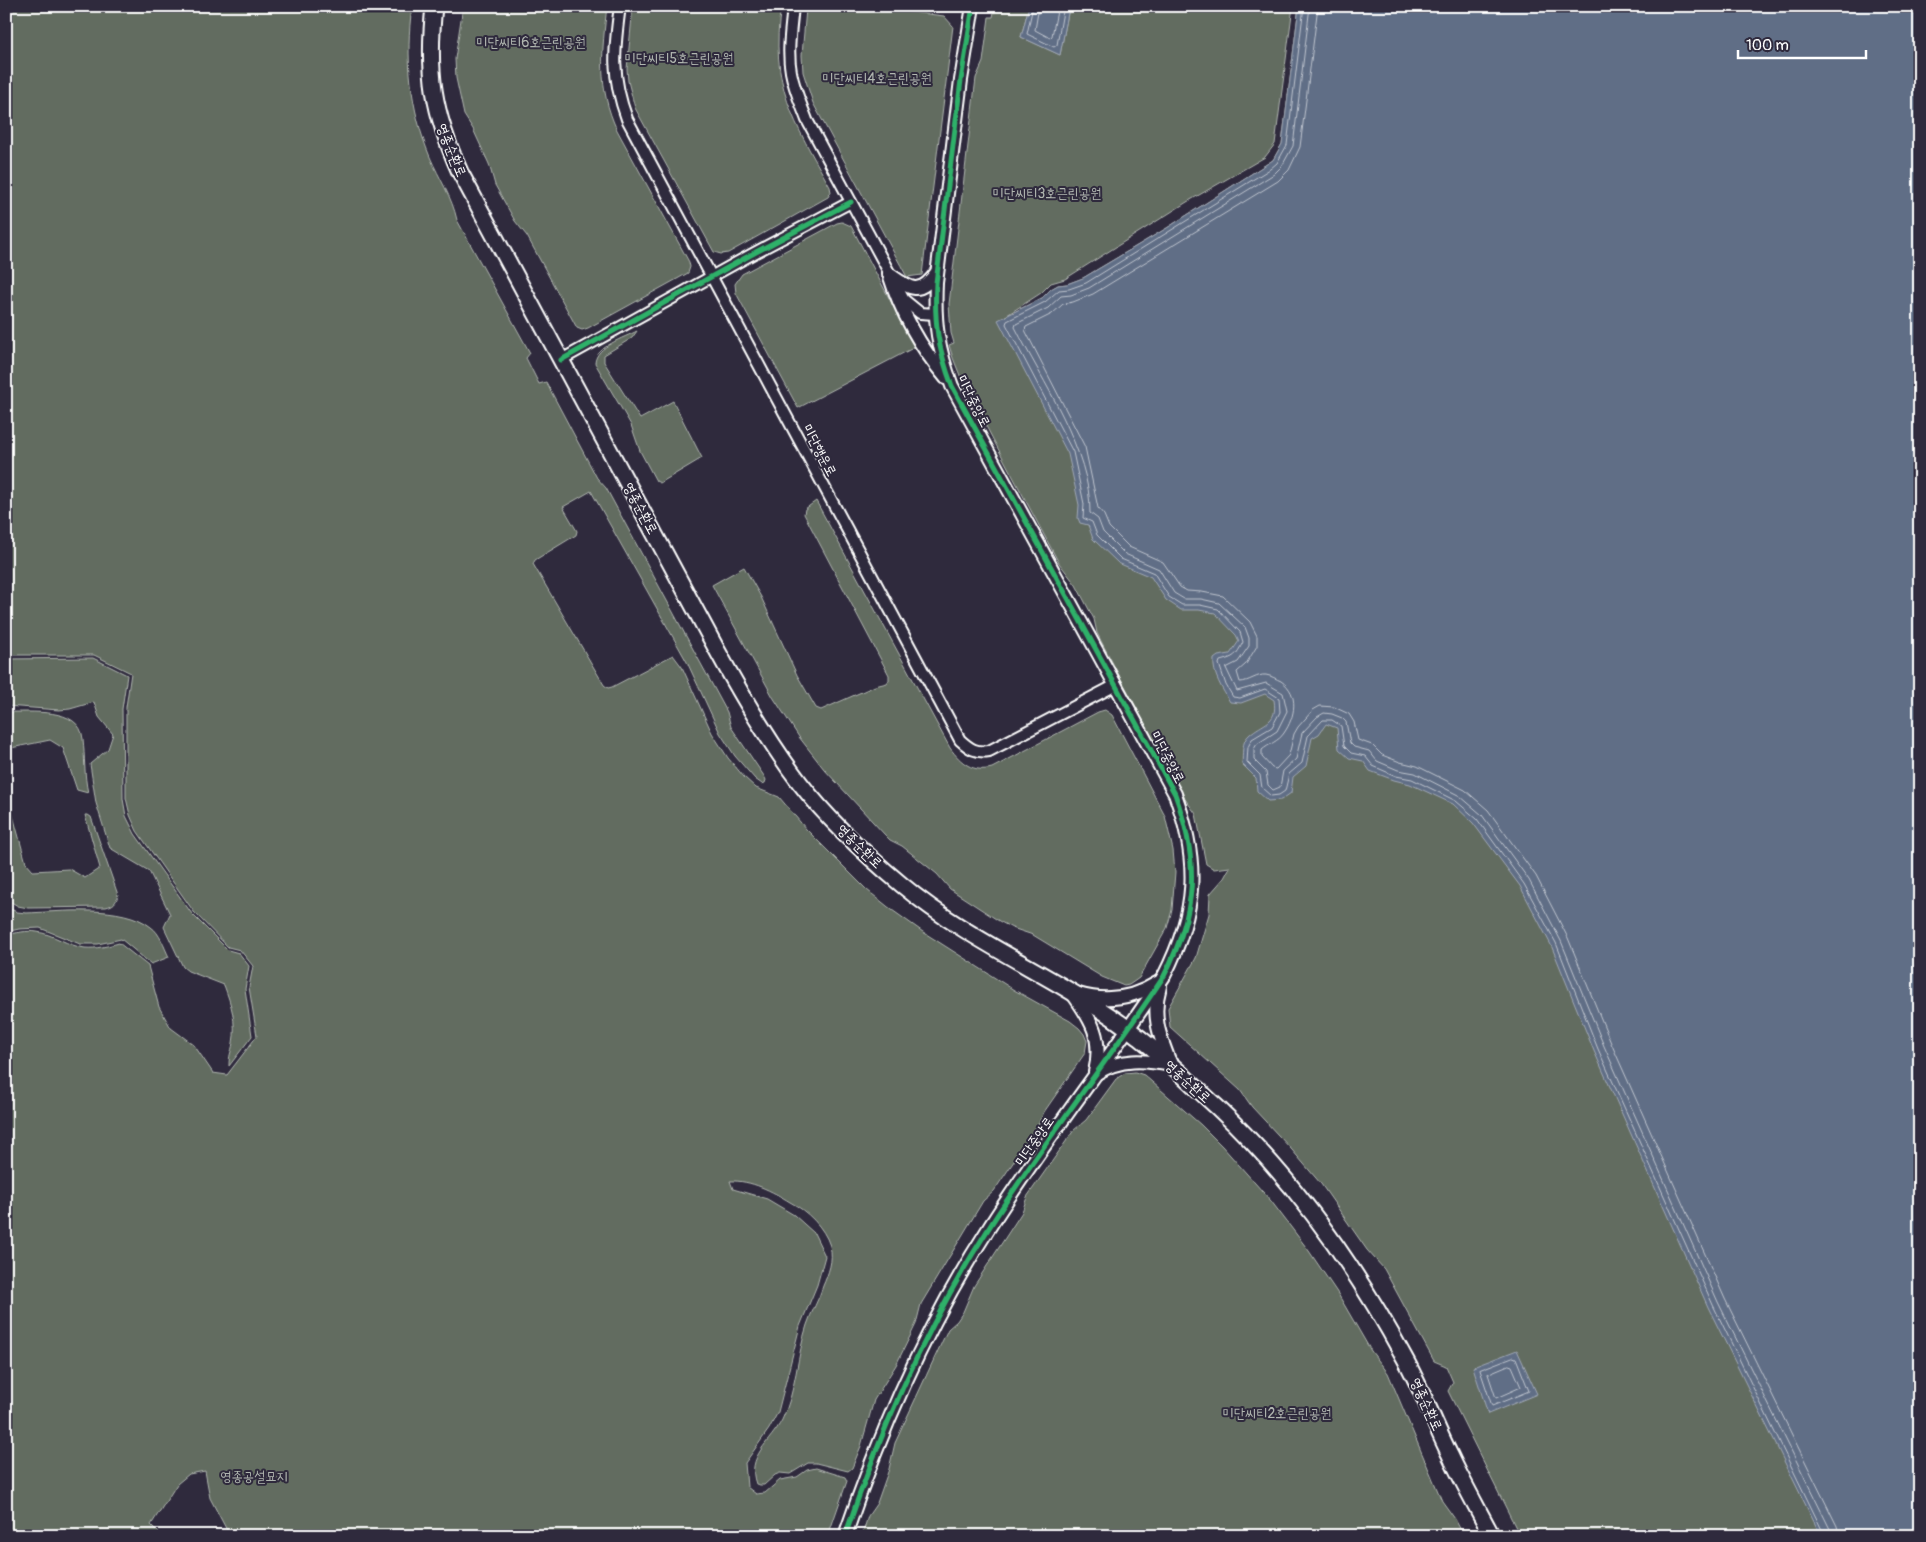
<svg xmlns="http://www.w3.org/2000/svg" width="1926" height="1542" viewBox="0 0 1926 1542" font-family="Pangolin,'Poor Story',sans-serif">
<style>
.green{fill:#626c61;stroke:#b0b6b0}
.water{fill:#606e86;stroke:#a0a8b6}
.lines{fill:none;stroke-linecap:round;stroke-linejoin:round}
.shore{stroke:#bfc5cf;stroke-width:1}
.minor-casing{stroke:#fff;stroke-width:14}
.tertiary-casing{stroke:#fff;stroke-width:16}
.secondary-casing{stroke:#fff;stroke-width:19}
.minor{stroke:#2f2a3d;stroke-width:10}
.tertiary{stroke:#2f2a3d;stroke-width:12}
.secondary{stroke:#2f2a3d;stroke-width:15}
.cycleway-casing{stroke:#2f2a3d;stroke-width:8}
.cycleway{stroke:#2db169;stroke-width:5}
.labels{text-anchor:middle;stroke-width:4;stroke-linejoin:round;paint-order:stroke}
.park-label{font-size:14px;fill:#b0b6b0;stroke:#2f2a3d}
.street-label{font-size:14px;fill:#fff;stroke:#2f2a3d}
</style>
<rect width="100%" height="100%" fill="#2f2a3d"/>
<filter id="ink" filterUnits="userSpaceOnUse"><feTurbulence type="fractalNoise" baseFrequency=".02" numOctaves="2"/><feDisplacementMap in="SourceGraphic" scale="10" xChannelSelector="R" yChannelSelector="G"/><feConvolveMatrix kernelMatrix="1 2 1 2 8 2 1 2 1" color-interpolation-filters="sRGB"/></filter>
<g filter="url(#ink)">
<!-- green -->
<g class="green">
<path d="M6,6H412C405,57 410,109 430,157C439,178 452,197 457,220L530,353L526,358L539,384L546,382L597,478L606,488L727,712L731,727L764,776L766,780L765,783L762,784L755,779L735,756L720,733L687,662L591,491L563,507L577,531L576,535L535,560L533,564L604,685L608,688L612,687L673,655L682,667L712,733L728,758L744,777L756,788L779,797L806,829L867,890L892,910L923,932L1014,990L1070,1021L1079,1028L1084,1034L1087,1041L1085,1053L1044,1112L1037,1127L994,1191L983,1201L921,1304L916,1324L896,1365L874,1400L861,1446L852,1468L848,1471L816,1463H808L790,1474L780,1473L775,1475L764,1485H760L756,1484C746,1456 770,1443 782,1420C796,1392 797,1355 807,1325C811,1312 819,1300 823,1286C828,1274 834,1260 830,1246C824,1227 807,1211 790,1202C772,1191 751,1180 730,1181L733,1189L767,1199L794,1215L814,1233L825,1256L817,1285L800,1326L778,1412L769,1429L745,1463L747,1487L756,1494L765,1493L780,1480L797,1477L807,1470L816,1468L845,1477L847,1481L828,1536H230L210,1498L205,1471L189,1474L177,1484L151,1525L162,1536H6V935C16,933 27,930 37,932C53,934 68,946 85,948C96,949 108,946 119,943L148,966L159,1007L171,1028L194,1045L213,1073L227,1075L257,1036L249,987L253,966L240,950L228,947L194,912L137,831L130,815L126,798V707L131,673L94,655H6Z"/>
<path d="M463,6H607C602,51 597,87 617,130L689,262L690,267L688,273L588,328L582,330L577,328L527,236L515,221L495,185L489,164L473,129L464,115L456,78L455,59Z"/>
<path d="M633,6H781C769,84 794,122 830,187L831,192L828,197L728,253L721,254L714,252L635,108L628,81L627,69Z"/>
<path d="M809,6H863L944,16L953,26L922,275L907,277L813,103L803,72L802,55L806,9Z"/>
<path d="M995,6H1029L1021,37L1060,55L1069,8L1066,6H1293L1275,144L1265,157L1187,202L1065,279L1051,283L1041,293L1004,317L1042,298L1051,289L1058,285L1067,284L1083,278L1167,228L1273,160L1282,144L1299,6H1920V1536H1520L1448,1391L1453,1382L1446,1366L1434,1361L1384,1269L1367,1250L1321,1184L1292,1150L1252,1107L1240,1090L1170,1027L1168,1008L1196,958L1209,914L1210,894L1224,878L1230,867L1214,869L1206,864L1196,814L1185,799L1102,643L1097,633L1094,619L1076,585L1059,563L963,383L953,358L949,345L954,343L951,333L949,304L976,78L983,62L989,17H993Z"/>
<path d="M842,222L851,226L915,347L798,408L736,293L735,284L742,274L837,223Z"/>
<path d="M637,331L632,338L604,355V362L640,419L673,401L702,458L660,483L656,481L640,451L631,425L595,363C596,346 624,338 637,331Z"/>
<path d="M816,501L950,748C961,763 973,773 992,768L1098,712L1105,710L1112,715L1165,816L1173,850L1175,872L1172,910L1167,928L1139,978L1129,985L1124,986L1102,977L1033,935L1012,928L999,921L950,889L937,874L902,846L890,840L885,835L824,769L799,737L773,697L712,585L744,567L761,597L797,675L816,708L821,710L875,686L887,683L889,680V675L804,514L805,509Z"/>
<path d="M93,658L127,675L122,709L123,799L126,816L135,834L192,914L228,950L239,953L249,966L245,989L252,1036L229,1066C229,1054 231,1054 233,1043C237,1022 231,1004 224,985L188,971L183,967L164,927L170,914L149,871L110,848L96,803L90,764L108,749L113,734L99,717L94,702L70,709L59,710L6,706V659Z"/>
<path d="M6,712C30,713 80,706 83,739C85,757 84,775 88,793L77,790L63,748L50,740L6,749Z"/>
<path d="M6,790L26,863L33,871L69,869L85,878L100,868L85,815H88L91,817L118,895C116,903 114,905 106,907L28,908L18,906L6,899Z"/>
<path d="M6,907L17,912L26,913C60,912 123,904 151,927C160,933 164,947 169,957L151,964L121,939L98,944H80L40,928L19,929L6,932Z"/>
<path d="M1135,1072L1144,1075L1201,1125L1222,1146L1271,1201L1309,1251L1338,1294L1371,1351L1388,1373L1442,1501L1455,1519L1464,1536H862L868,1516L877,1503L889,1469L895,1443L948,1329L957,1321L963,1312L974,1286L1022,1212L1027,1197L1074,1130L1086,1120L1116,1079L1125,1073Z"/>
</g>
<!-- water -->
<g class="water">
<path d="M1029,6H1065L1069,8L1060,55L1021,37Z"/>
<path d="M1299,6H1920V1536H1821L1708,1307L1594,1051L1551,945L1520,886L1473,823L1453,804L1410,784L1394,780L1370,771L1363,761L1349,758L1339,749L1337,728L1326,724L1319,734L1312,738L1306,766L1293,777L1291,793L1281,800L1268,801L1257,791L1256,778L1242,764C1243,754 1241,742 1249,735C1263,722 1278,724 1274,700L1265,694L1241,703L1230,702C1223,690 1212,674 1214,659L1218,656L1230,654L1239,641L1236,635L1215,613L1199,610H1181L1166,600L1151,577L1118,563L1093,539L1088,525L1080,523L1078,518L1079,505L1068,454L998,320L1042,298L1051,289L1058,285L1067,284L1083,278L1167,228L1273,160L1282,144Z"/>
<path d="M1517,1350L1537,1394L1488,1414L1473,1367Z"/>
</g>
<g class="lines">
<!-- shore -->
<g class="shore">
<path d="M1033,6L1027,34L1054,47L1057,45L1064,6"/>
<path d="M1039,6L1035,30L1050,38L1052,36L1058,6"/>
<path d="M1304,6L1287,145L1277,163L1270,169L1086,283L1069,289L1059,290L1045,302L1007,321L1006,324L1073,452L1084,504L1083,518L1092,522L1097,535L1121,559L1154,573L1169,597L1182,605H1200L1218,609L1240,632L1243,642C1236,656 1235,657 1220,661L1219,664L1226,685L1233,697L1240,698L1265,689L1279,698L1280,712L1272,727L1252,739L1248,747L1247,762L1260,775L1262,788L1271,796L1279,795L1285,791L1289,774L1302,763L1308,736L1323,720H1332L1341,726L1344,746L1351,753L1365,756L1373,766L1396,776L1412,779L1456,801L1477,819L1524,884L1556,943L1598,1049L1713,1305L1825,1536"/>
<path d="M1310,6L1293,146L1282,166L1274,174L1089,288L1071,295L1061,296L1048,308L1016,324L1015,327C1042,381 1091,451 1090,513L1098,519L1103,532L1125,554L1159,569L1174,593L1184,599H1201L1219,603L1245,627L1249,638V646L1238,662L1226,668L1237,691L1266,683L1283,693L1287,711L1277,731L1257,744L1254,749V760L1266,772L1268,785L1273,790L1280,787L1283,771L1296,759L1302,733L1317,717L1324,713L1332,714L1342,718L1346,722L1350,743L1354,747L1369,751L1377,761L1398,770L1415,773L1460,796L1482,815L1529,880L1561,941L1604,1046L1718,1302L1830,1529L1831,1536"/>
<path d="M1318,6L1300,147L1289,170L1278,181L1093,294L1073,302L1063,304L1052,314L1026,327L1025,330L1085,447L1098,508L1104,515L1109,527L1129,547L1163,562L1180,587L1187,591L1202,592L1223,596L1250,622L1257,636V646L1246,664L1237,672L1240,682C1249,682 1257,674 1266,675C1272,676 1276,679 1281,681C1300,694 1295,717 1284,733C1279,741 1269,744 1262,750V757L1272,768L1276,769L1289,755L1294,734L1298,727L1313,710L1320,706L1334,707L1349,714L1354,722L1358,740L1372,745L1382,755L1400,762L1417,766L1465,790L1488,810L1536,876L1568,938L1611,1043L1725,1299L1837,1526L1839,1536"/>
<path d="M1513,1357L1516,1358L1529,1391L1492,1406L1480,1370Z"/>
<path d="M1509,1365L1512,1366L1521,1387L1496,1398L1488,1374Z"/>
</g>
<!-- minor casing -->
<g class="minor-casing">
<g id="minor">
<path d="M620,6C614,50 611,76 627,119L960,740C970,749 976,753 989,751L1116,685"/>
<path d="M793,6C791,28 787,51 791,72C794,89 801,104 807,120L904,300L920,313L935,314"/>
<path d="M561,360L756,252L851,202"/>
</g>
</g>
<!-- tertiary casing -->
<g class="tertiary-casing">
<g id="tertiary">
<path d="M889,274C901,312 920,347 946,378"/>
<path d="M889,274C910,289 919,297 937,272"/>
<path d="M1160,986C1151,1017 1160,1037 1171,1065"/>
<path d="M1073,994C1092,1021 1103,1038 1095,1072"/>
<path d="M1078,994C1106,1002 1132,999 1157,983"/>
<path d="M1097,1073C1121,1058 1144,1060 1171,1065"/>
<path d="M845,1536C881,1429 926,1326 987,1231C1042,1143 1107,1063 1164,976C1197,911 1200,863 1175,794L952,386C938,348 934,324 936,283L961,80L973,6"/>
</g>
</g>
<!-- secondary casing -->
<g class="secondary-casing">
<path id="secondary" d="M434,6C427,72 433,112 460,172L717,650C742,696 768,741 800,783C829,821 866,855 902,885C963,936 1036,968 1101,1010C1144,1037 1180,1073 1217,1107C1293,1178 1355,1266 1404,1357C1422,1389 1434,1423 1450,1455C1463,1483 1478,1509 1492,1536"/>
</g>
<!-- minor -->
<use href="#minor" class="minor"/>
<!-- tertiary -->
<use href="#tertiary" class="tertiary"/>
<!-- secondary -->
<use href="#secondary" class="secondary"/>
<!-- cycleway casing -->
<g class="cycleway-casing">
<g id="cycleway">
<path d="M561,360L756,252L851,202"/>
<path d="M845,1536C881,1429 926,1326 987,1231C1042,1143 1107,1063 1164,976C1197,911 1200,863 1175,794L952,386C938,348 934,324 936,283L961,80L973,6"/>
</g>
</g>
<!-- cycleway -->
<use href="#cycleway" class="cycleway"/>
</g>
</g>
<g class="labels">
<!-- park labels -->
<g class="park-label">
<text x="531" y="47">미단씨티6호근린공원</text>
<text x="679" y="63">미단씨티5호근린공원</text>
<text x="877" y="83">미단씨티4호근린공원</text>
<text x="1047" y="198">미단씨티3호근린공원</text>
<text x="1277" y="1418">미단씨티2호근린공원</text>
<text x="254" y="1481">영종공설묘지</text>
</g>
<!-- street labels -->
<g class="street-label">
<text transform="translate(452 150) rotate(68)" y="5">영종순환로</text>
<text transform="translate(974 401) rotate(63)" y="5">미단중앙로</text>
<text transform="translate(820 450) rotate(62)" y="5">미단행운로</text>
<text transform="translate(641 508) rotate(62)" y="5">영종순환로</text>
<text transform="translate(1168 757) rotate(62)" y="5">미단중앙로</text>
<text transform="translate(860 846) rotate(44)" y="5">영종순환로</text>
<text transform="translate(1188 1081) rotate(42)" y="5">영종순환로</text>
<text transform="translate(1034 1141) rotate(-55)" y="5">미단중앙로</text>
<text transform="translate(1427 1404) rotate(65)" y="5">영종순환로</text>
</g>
</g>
<!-- margin -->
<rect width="1926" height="1542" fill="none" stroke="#2f2a3d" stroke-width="25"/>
<rect x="12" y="12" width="1901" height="1517" fill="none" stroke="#fff" stroke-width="2" filter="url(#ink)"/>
<!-- scale -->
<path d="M1738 50v8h128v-8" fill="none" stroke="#ffffff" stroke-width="2.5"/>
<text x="1746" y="50" font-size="15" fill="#ffffff" stroke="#2f2a3d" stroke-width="4" paint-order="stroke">100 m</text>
</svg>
